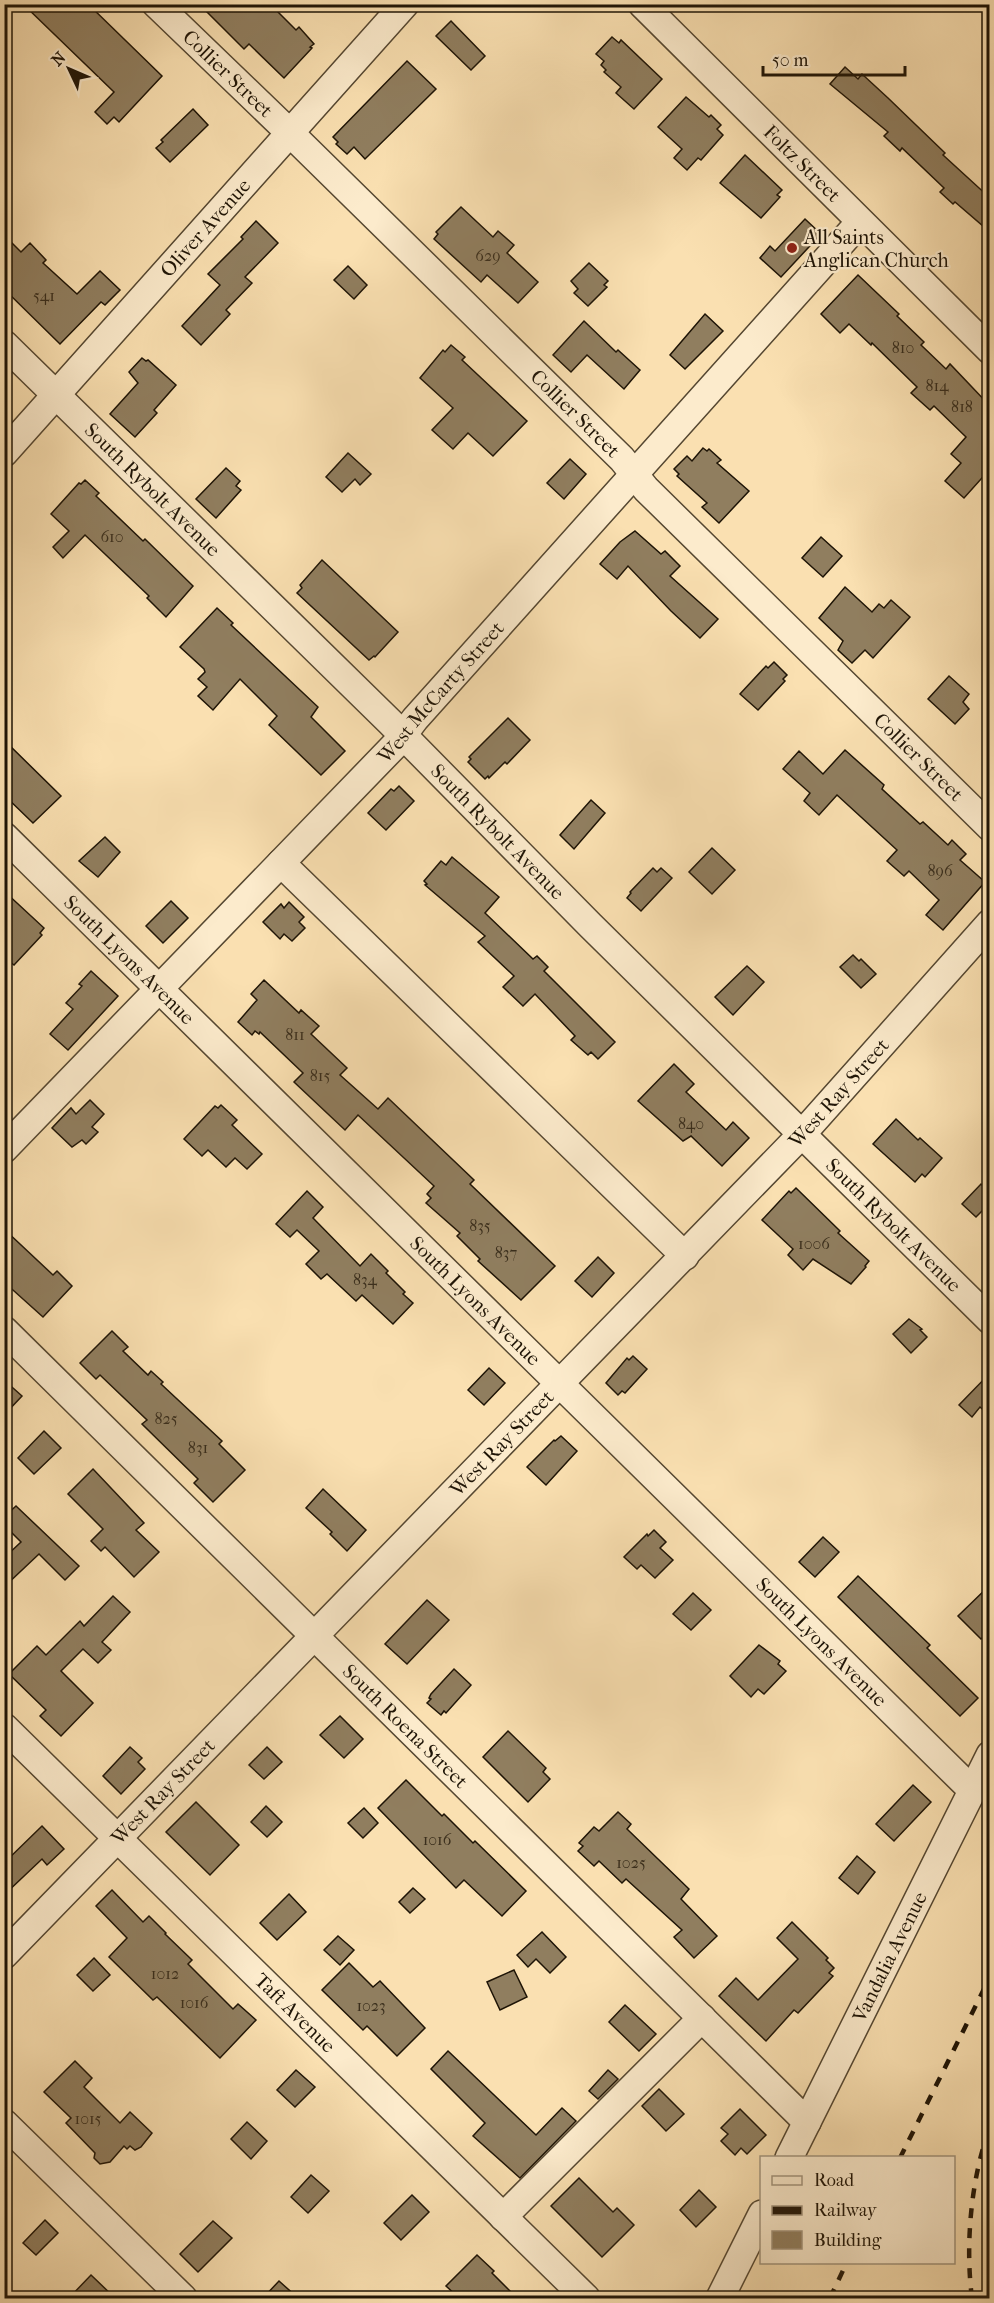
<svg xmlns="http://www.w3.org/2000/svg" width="994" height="2303" viewBox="0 0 994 2303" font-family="'IM FELL French Canon',serif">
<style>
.building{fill:#907e5f;stroke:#1e1406;stroke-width:1.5}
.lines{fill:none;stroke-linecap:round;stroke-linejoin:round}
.minor-casing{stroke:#554731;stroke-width:30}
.minor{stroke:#fcebcc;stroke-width:27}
.rail{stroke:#1e1406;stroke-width:4.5;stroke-dasharray:10 10;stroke-linecap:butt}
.poi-dot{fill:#8f2418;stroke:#fcebcc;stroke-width:2}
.labels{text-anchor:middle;stroke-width:4.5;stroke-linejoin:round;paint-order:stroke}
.number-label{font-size:16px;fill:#3a2e1c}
.street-label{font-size:20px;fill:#1e1406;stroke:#fcebcc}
.poi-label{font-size:20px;fill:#1e1406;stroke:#fcebcc;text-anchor:start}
</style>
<rect width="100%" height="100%" fill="#fae0b1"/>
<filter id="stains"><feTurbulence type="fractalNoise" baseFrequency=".00333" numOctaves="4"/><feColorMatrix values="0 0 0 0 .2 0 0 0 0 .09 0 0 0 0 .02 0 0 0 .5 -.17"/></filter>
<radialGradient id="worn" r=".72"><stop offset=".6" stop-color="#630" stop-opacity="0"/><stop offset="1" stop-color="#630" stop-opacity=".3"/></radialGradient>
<!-- building -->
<g class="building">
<path d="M23,4H88L162,76L119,122L114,117L107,124L95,112L114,92Z"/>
<path d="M199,4H270L296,30L299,27L314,44L310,47L312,48L284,78L249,44L244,49Z"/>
<path d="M451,21L485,56L471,70L436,36Z"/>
<path d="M612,37L619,43L621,40L662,79L634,109L616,93L621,87L604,72L606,70L601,65L604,61L596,54Z"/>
<path d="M407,61L436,89L365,159L354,147L347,154L336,144L338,142L333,137Z"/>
<path d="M845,67L858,79L862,74L888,98L945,153L943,155L990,198V232L955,202L953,204L940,192L944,188L902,148L900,151L884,136L888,132L830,84Z"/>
<path d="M686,97L709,117L711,115L721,125L717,129L723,135L701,160L698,158L687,170L674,158L682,149L658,127Z"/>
<path d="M193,109L208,125L170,162L156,148L163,142L161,140Z"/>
<path d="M745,155L782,190L777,195L780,197L761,218L720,183Z"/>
<path d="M461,207L493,237L498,231L514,245L507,253L538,282L518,303L487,275L481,282L434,239L438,234L436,232Z"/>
<path d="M805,219L821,234L781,277L760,258L770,246L775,251Z"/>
<path d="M256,221L278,243L245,277L252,283L226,310L230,314L201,345L182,326L220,285L208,274L243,239L241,237Z"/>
<path d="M4,235L21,252L30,243L46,260L43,263L77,294L100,271L120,290L105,305L101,302L60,344L4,289Z"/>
<path d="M589,263L608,281L604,285L607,287L588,306L574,293L578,289L571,281Z"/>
<path d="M348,266L367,285L354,299L334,280Z"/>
<path d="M858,275L899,314L897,316L924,342L921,345L946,369L950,364L990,406V469L964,498L945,481L961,463L951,454L966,437L934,406L930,410L911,393L917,387L872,343L871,345L849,324L840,333L821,314Z"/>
<path d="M705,314L723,331L685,369L670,355Z"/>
<path d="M584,321L616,352L618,350L640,370L624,389L587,355L571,372L553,355Z"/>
<path d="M451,345L465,357L462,360L527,421L493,456L468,433L453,449L432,430L453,408L420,378L443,350L445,352Z"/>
<path d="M142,358L146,361L148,360L176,385L154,410L157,413L135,437L110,414L138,383L129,372Z"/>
<path d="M703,448L707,451L709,449L721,460L717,463L749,491L719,523L702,507L707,503L677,476L679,474L674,469L687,456L692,461Z"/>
<path d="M348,453L371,474L360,485L355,479L342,492L326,477Z"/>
<path d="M570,459L586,474L564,499L547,483Z"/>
<path d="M226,468L240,481L236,486L241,490L216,518L196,499Z"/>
<path d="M85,480L99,493L96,496L143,541L145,539L193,586L166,617L147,598L149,596L85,535L63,558L53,547L69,531L51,514L79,483L81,484Z"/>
<path d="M635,531L661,554L665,551L680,566L670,576L718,619L700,638L671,611L628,566L617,579L600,564L620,542Z"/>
<path d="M821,537L842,556L823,577L802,558Z"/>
<path d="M322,560L398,632L375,657L374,656L369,660L297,593L302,588L300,585Z"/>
<path d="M845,587L872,612L879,604L884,608L891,600L910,617L873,658L865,650L852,663L838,650L843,641L819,618Z"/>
<path d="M217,608L233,623L231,625L318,707L311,717L345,751L321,775L269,725L277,716L240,679L213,710L198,696L207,687L198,679L205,672L204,669L180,647Z"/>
<path d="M774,662L787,675L783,679L785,681L758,710L740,694L766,666L768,668Z"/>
<path d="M949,676L969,694L963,702L969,709L955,724L928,699Z"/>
<path d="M508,718L530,740L507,764L505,762L489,778L488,776L485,779L468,762L471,759L469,757Z"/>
<path d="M4,740L61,796L33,823L4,795Z"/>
<path d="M845,750L884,785L882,789L920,824L923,822L948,845L952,840L966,854L960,860L985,882L943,930L926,915L939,900L909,871L904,876L887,861L897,850L837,795L819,815L804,801L810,793L783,769L799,751L823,774Z"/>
<path d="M399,786L414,801L386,830L368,813L391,789L394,791Z"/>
<path d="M591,800L605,813L574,849L560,835Z"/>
<path d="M105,837L120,852L98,877L79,861Z"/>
<path d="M712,848L735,870L712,894L689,872Z"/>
<path d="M452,857L499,897L485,913L533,959L537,956L548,967L544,971L615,1042L598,1059L591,1052L588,1055L571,1040L575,1036L535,994L523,1006L503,987L514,976L478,942L485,936L425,885L427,884L424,881L441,861L446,865Z"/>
<path d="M653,868L657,872L661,868L672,878L641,911L627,898L631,893L630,892Z"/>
<path d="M4,891L44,928L40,933L42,935L14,965L4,957Z"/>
<path d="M171,901L188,918L163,943L146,926Z"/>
<path d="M289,902L304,917L299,922L305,928L292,941L284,934L280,939L263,922L281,904L284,908Z"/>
<path d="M853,955L859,961L861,959L876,974L861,988L840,967Z"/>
<path d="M747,966L764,982L733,1015L715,997Z"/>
<path d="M91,971L118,996L68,1050L50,1034L73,1009L66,1003L82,986L79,984Z"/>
<path d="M264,980L299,1013L301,1010L319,1026L311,1034L347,1068L340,1075L378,1109L388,1098L474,1180L470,1184L555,1266L521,1300L478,1261L480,1259L457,1236L460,1233L426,1203L431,1198L427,1194L434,1186L358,1115L345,1130L294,1082L303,1073L260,1032L259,1034L255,1031L252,1035L238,1022L257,1000L251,994Z"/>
<path d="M674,1064L694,1084L686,1092L726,1130L733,1122L749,1138L722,1166L691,1136L683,1141L638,1101Z"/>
<path d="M90,1100L104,1114L92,1127L98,1132L86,1144L82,1140L72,1147L52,1128L71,1108L76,1114Z"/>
<path d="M221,1105L237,1120L232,1125L262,1154L247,1169L235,1158L226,1167L208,1150L202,1156L184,1139L215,1106L218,1108Z"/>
<path d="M896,1119L918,1140L920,1138L942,1158L925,1177L922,1174L915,1182L873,1144Z"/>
<path d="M981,1184L990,1193V1203L976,1217L962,1204Z"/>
<path d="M796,1188L840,1231L838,1233L869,1261L865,1266L866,1267L851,1284L813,1259L803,1270L788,1255L793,1249L762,1220L789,1191L791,1193Z"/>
<path d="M307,1191L323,1207L313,1218L360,1266L371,1254L388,1271L386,1273L405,1292L403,1294L413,1303L393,1324L362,1295L356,1301L327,1274L321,1279L306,1264L319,1251L297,1230L290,1237L276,1224Z"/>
<path d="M4,1229L53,1275L57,1271L72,1286L43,1317L4,1282Z"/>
<path d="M598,1257L614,1273L592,1297L575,1281Z"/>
<path d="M909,1319L922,1329L920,1330L927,1337L911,1353L893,1334Z"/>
<path d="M112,1331L128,1347L123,1351L148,1375L151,1371L163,1382L161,1384L222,1441L219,1444L245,1470L213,1502L194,1483L198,1479L142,1424L147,1420L100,1375L96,1379L80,1363Z"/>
<path d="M633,1356L647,1369L625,1393L622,1391L618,1395L606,1383L627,1358L629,1360Z"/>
<path d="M489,1368L505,1383L484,1405L468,1390Z"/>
<path d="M990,1373V1416L980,1407L972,1417L959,1405Z"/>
<path d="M4,1380L22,1396L4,1415Z"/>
<path d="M44,1431L61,1448L34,1474L18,1458Z"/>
<path d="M561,1436L577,1451L546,1485L527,1467L554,1440L555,1441Z"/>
<path d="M93,1469L144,1523L136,1530L159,1552L134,1577L105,1547L101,1551L91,1541L103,1529L68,1494Z"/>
<path d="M323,1489L366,1530L347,1551L330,1534L332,1532L306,1508Z"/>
<path d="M16,1506L79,1566L65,1580L39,1554L4,1587V1558L21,1542L4,1525V1517Z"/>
<path d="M654,1530L666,1542L660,1548L673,1560L655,1578L641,1565L637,1569L624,1557L647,1534L648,1536Z"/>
<path d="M823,1537L839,1552L815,1577L799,1562Z"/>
<path d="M858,1576L930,1645L927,1648L978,1698L960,1716L838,1597Z"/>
<path d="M990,1585V1631L981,1639L958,1616Z"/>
<path d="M693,1593L711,1610L691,1630L673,1614Z"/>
<path d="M113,1596L130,1612L102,1642L111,1650L98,1663L83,1649L61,1671L93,1703L61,1736L40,1716L46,1710L9,1674L37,1646L46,1655L80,1621L84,1626Z"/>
<path d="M427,1600L449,1620L407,1664L385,1644Z"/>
<path d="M759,1645L780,1661L778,1664L786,1671L764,1694L758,1689L751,1697L730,1676Z"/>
<path d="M454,1669L471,1685L446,1713L444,1711L441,1715L427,1703L431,1699L429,1698L431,1694Z"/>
<path d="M340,1716L363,1739L344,1758L320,1735Z"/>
<path d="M508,1731L546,1768L543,1772L550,1779L528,1802L483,1757Z"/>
<path d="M130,1747L142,1758L138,1762L145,1769L121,1794L103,1776Z"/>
<path d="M267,1747L282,1762L264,1779L249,1765Z"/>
<path d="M406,1780L442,1816L444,1814L473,1843L475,1841L526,1891L502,1916L464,1880L456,1888L378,1808Z"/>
<path d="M913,1785L931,1802L894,1841L876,1824Z"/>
<path d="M196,1802L239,1845L210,1875L166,1832Z"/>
<path d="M266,1806L282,1822L267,1837L251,1822Z"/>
<path d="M364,1808L378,1823L363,1838L348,1823Z"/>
<path d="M618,1812L631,1824L627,1829L689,1889L681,1899L717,1936L694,1958L674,1937L682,1930L626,1879L622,1883L599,1861L594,1866L578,1851L583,1846L579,1843L594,1827L599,1831Z"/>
<path d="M42,1826L64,1849L47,1865L42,1859L4,1895V1863Z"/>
<path d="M857,1856L875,1872L858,1894L839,1878Z"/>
<path d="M413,1888L425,1899L410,1913L399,1902Z"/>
<path d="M112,1890L143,1922L149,1916L166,1933L165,1934L192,1960L188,1964L233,2009L238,2004L256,2020L220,2058L157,1997L153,2000L109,1957L127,1938L96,1906Z"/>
<path d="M289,1894L306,1912L277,1940L260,1923Z"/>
<path d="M792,1922L828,1958L826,1960L834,1968L829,1973L833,1976L798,2013L794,2010L766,2041L719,1996L736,1978L758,2000L798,1959L777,1938Z"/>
<path d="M542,1932L566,1957L550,1973L536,1959L528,1967L517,1955Z"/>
<path d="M338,1936L354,1950L340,1965L324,1950Z"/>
<path d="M94,1958L110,1975L93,1991L77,1975Z"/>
<path d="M349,1963L373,1987L380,1981L425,2028L397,2056L367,2026L363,2030L322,1990Z"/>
<path d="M514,1970L527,1997L500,2010L487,1982Z"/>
<path d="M625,2005L656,2034L639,2051L609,2022Z"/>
<path d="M448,2051L536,2135L562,2108L576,2121L520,2178L473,2136L485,2123L431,2069Z"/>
<path d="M75,2061L92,2078L84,2087L120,2123L130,2112L152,2133L141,2147L135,2150L130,2146L127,2149L124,2146L110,2162L100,2164L94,2158L95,2153L66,2123L71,2118L44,2092Z"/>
<path d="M296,2070L315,2087L295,2107L277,2090Z"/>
<path d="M608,2070L618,2079L598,2099L589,2091Z"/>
<path d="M659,2089L684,2114L666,2131L642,2106Z"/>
<path d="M740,2109L766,2135L747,2154L741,2148L735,2155L721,2141L728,2134L721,2128Z"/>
<path d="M247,2122L267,2141L251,2159L231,2139Z"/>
<path d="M311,2175L329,2191L308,2213L291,2197Z"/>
<path d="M579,2178L613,2212L617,2208L634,2225L602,2257L551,2206Z"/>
<path d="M699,2190L716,2207L696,2227L680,2210Z"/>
<path d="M412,2195L429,2212L401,2240L384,2223Z"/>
<path d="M45,2220L58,2233L36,2255L23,2243Z"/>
<path d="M213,2221L232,2238L198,2272L180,2254Z"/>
<path d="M477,2255L494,2271L492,2273L517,2298H459L446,2286Z"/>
<path d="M91,2275L115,2298H69Z"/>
<path d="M279,2281L298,2298H263Z"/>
</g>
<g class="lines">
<!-- minor casing -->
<g class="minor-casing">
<g id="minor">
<path id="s1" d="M156,4L290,133L622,459L646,489L990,827"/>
<path id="s2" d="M642,4L990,350"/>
<path id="s3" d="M4,344L390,722L590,925L990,1320"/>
<path id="s4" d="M4,453L405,4"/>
<path id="s5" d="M4,836L972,1790"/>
<path d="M281,863L685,1256"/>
<path id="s6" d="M4,1149L396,744L415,719L860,222"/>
<path id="s7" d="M4,1330L807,2122"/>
<path id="s8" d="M4,1727L586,2298"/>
<path id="s9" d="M4,1955L802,1134L990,923"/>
<path d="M4,2123L183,2298"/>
<path id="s10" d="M789,2158L990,1755"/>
<path d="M503,2217L702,2018"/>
<path d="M720,2298L762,2214"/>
</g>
</g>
<!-- minor -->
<use href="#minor" class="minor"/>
<!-- rail -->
<g class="rail">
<path d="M900,2158L990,1977"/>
<path d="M830,2298L847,2262"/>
<path d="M972,2298C965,2245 971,2177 990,2127"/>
</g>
</g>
<!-- markers -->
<circle class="poi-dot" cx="792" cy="248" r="6"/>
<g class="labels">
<!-- number labels -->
<g class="number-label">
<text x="488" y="261">629</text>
<text x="44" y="301">541</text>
<text x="903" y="353">810</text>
<text x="937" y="391">814</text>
<text x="962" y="412">818</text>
<text x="112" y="542">610</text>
<text x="940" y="876">896</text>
<text x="295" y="1040">811</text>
<text x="320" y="1081">815</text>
<text x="691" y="1129">840</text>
<text x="480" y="1231">835</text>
<text x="814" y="1249">1006</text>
<text x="506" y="1258">837</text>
<text x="365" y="1285">834</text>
<text x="166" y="1424">825</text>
<text x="198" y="1453">831</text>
<text x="437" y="1845">1016</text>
<text x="631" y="1868">1025</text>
<text x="165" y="1979">1012</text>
<text x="194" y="2008">1016</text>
<text x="371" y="2011">1023</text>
<text x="88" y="2124">1015</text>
</g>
<!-- street labels -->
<g class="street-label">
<text dy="7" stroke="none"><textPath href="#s1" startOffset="100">Collier Street</textPath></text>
<text dy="7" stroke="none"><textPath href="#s2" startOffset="226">Foltz Street</textPath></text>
<text dy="7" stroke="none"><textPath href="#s4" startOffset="302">Oliver Avenue</textPath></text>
<text dy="7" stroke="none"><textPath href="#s1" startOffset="586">Collier Street</textPath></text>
<text dy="7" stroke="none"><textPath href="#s3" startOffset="208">South Rybolt Avenue</textPath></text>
<text dy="7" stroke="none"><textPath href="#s6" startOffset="632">West McCarty Street</textPath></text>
<text dy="7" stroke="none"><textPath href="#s1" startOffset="1072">Collier Street</textPath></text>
<text dy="7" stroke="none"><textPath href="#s3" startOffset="694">South Rybolt Avenue</textPath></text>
<text dy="7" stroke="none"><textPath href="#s5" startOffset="176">South Lyons Avenue</textPath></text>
<text dy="7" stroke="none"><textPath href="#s9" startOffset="1200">West Ray Street</textPath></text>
<text dy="7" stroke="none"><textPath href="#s3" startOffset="1252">South Rybolt Avenue</textPath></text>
<text dy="7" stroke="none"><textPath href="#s5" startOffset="662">South Lyons Avenue</textPath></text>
<text dy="7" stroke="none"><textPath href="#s9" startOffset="714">West Ray Street</textPath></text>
<text dy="7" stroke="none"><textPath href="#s5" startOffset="1148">South Lyons Avenue</textPath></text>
<text dy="7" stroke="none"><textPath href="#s7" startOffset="564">South Roena Street</textPath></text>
<text dy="7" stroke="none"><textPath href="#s9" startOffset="228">West Ray Street</textPath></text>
<text dy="7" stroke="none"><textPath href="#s10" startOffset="225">Vandalia Avenue</textPath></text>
<text dy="7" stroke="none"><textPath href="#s8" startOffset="408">Taft Avenue</textPath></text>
</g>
<!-- poi labels -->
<g class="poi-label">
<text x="804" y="244">All Saints<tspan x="804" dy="23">Anglican Church</tspan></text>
</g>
</g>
<!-- margin -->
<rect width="994" height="2303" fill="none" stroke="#fae0b1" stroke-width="24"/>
<rect x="6" y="6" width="982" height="2291" fill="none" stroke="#1e1406" stroke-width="3"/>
<rect x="12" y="12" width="970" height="2279" fill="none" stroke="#1e1406" stroke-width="1.5"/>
<!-- legend -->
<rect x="760" y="2156" width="195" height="108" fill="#fcebcc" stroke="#a3957d" stroke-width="1.5"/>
<rect x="772" y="2176" width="30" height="9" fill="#fcebcc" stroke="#a3957d" stroke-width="1.5"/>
<text x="814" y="2186" font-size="18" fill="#1e1406">Road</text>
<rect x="772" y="2206" width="30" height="9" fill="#1e1406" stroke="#a3957d" stroke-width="1.5"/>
<text x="814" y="2216" font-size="18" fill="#1e1406">Railway</text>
<rect x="772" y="2231" width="30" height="18" fill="#907e5f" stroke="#a3957d" stroke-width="1.5"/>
<text x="814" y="2246" font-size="18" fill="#1e1406">Building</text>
<!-- north arrow -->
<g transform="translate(69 69) rotate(314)" stroke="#fcebcc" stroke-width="4.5" paint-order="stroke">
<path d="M0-4.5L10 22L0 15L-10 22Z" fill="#1e1406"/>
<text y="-9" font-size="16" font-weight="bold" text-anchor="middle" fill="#1e1406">N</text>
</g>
<!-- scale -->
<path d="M763 66v9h142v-9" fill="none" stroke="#1e1406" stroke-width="3"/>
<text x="772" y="66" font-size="18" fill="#1e1406" stroke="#fcebcc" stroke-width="4.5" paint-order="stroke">50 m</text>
<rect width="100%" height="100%" filter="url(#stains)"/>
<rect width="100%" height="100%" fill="url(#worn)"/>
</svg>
